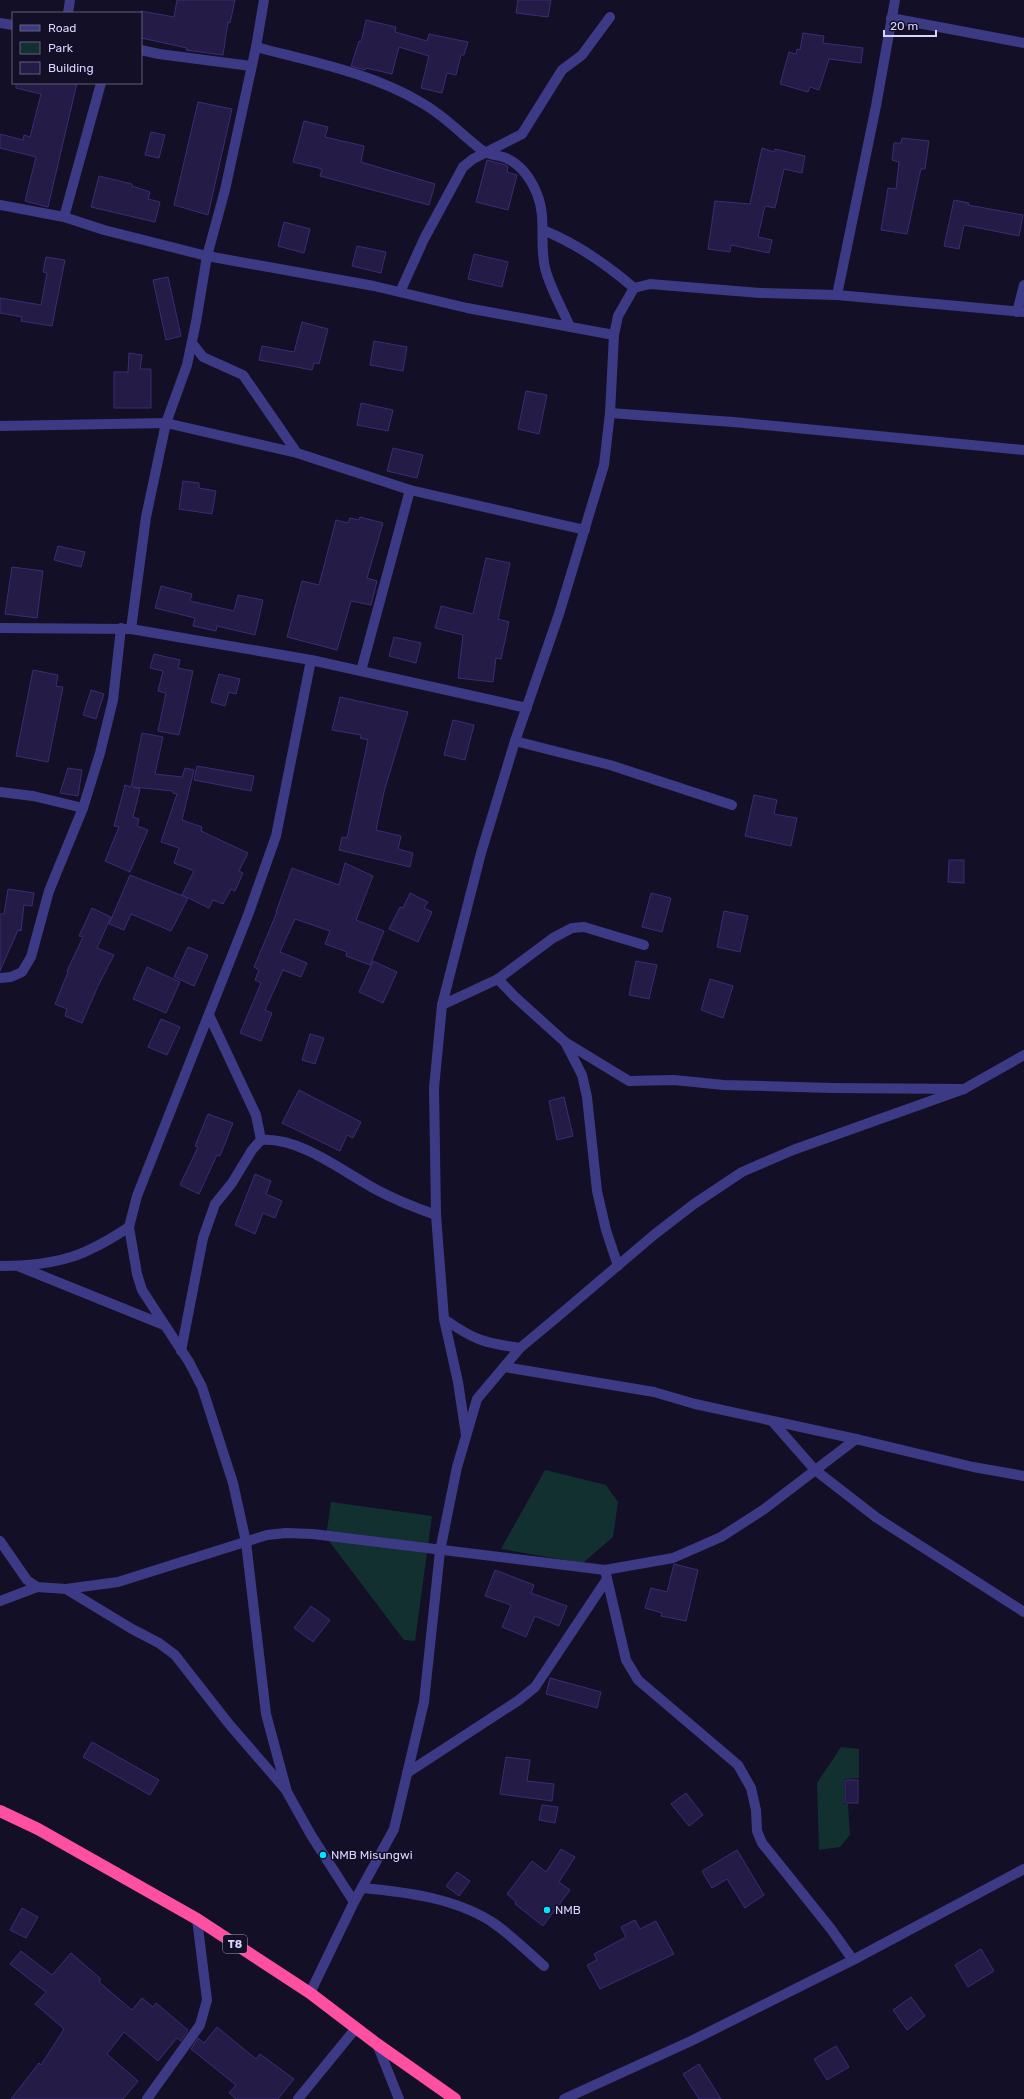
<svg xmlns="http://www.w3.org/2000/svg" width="1024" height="2099" viewBox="0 0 1024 2099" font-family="Rubik,sans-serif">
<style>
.green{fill:#12302f}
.building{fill:#241b47;stroke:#3b2d73}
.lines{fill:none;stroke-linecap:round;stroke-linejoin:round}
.lane{stroke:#3d3a85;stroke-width:10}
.street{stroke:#3d3a85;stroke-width:10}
.highway{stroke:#ff4fa3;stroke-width:12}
.poi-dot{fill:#00e5ff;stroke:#130f26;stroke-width:1.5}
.labels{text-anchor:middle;stroke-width:3;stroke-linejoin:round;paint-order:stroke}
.shield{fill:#130f26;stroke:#9e99be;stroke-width:1}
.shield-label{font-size:11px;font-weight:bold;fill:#d9d4ff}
.poi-label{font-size:12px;fill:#d9d4ff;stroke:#130f26;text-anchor:start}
</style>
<rect width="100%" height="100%" fill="#130f26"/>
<!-- green -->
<g class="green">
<path d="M545,1470L606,1485L618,1502L613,1537L583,1563L501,1549Z"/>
<path d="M331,1502L432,1516L415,1641L404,1640L326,1537Z"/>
<path d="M841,1747L859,1749V1778L844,1779V1804H848L850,1835L840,1847L819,1850L817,1783Z"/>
</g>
<!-- building -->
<g class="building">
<path d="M177,0H235L230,23L228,22L223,55L186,50L187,48L141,38V11L174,17Z"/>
<path d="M518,0H551L548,17L516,13Z"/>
<path d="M366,20L396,27L395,32L427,41L429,34L468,42L464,55H461L456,75L447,73L442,93L421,88L429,56L399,47L392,74L366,68L365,70L351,66L359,41L361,42Z"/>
<path d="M803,33L824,36L823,43L863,48L861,63L829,59L819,90L810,87L808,92L780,84L789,52L796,54L797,49L800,50Z"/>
<path d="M16,83H77L48,207L25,201L36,157L0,148V134L23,140L24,135L30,137L41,94L16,88Z"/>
<path d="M198,102L232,109L208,215L174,205Z"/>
<path d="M304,121L328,127L325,137L364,146L361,162L435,184L429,205L320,176L322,169L293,162Z"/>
<path d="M151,132L165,135L159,158L145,155Z"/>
<path d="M902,138L929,141L925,169H921L919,177L907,234L881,230L888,188L896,189L899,162L892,160L894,143H901Z"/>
<path d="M762,148L774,152L775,149L805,156L802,173L784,169L775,208L765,206L758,237L772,240L769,253L731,245L730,252L708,249L715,201L750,204Z"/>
<path d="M487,160L506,165L508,167L507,172L517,175L508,210L476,202Z"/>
<path d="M99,176L132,184V186L150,192L148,199L160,202L155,222L91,207Z"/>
<path d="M954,200L969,203L968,205L1023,215L1019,236L964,225L959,249L944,246Z"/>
<path d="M284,222L310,229L304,253L278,246Z"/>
<path d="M357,246L386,252L381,273L352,266Z"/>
<path d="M474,254L508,262L502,287L468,279Z"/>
<path d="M46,257L65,260L52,326L21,321L22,317L0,313V298L41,305L47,273L43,272Z"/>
<path d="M168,277L181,336L166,340L153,280Z"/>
<path d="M302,322L328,329L319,364L314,363L312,370L259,360L262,346L294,352Z"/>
<path d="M374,341L407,347L403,371L370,365Z"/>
<path d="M129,353L142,355L140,369H151V408H114V372H128Z"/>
<path d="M526,391L547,395L539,434L518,429Z"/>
<path d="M361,403L393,410L388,431L357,425Z"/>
<path d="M393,448L423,455L417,478L387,471Z"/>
<path d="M183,481L199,483V488L216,491L212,514L179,509Z"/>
<path d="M360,517L383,523L367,578L377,581L371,605L351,601L337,650L287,637L302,581L319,585L336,520L348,523L350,518L359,520Z"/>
<path d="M58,546L85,552L81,567L54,560Z"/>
<path d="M486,558L510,563L498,619L509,622L501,659L496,658L493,682L458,678L463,635L435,628L441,606L473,614Z"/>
<path d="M12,567L43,571L37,618L5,614Z"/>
<path d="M161,586L192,594L190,601L234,611L238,595L263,600L255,635L217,626L216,631L193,626L195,618L155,608Z"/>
<path d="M394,637L421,643L416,663L389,656Z"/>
<path d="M154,654L180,660L178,668L193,671L179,735L158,731L166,693L158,691L163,671L150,668Z"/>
<path d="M33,670L58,675L56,686L63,687L48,762L16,756Z"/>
<path d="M219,674L240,679L236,694L229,692L225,706L211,702Z"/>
<path d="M91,690L104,694L96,719L83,715Z"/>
<path d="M340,697L408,712L384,792L376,830L401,836L398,849L413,853L410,867L339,850L342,837L347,838L368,740L360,738L361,735L332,730Z"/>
<path d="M453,720L474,725L465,760L444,755Z"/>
<path d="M142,733L163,737L155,774L182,777L185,768L194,770L182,820L202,827L201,831L248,853L239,871L243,873L235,891L231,889L223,904L213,900L209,908L182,895L194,871L174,863L179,848L161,842L177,794L173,793V791L133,787L140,789L133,817L139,819L137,826L148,830L130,872L105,861L119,827L114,826L125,785L131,787Z"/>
<path d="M197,766L254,776L251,791L194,780Z"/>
<path d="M68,768L82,770L78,796L60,793Z"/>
<path d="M754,795L777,800L774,814L797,818L791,846L745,836Z"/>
<path d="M949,860H964V883L948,882Z"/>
<path d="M345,863L373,876L356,920L384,931L370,965L346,956L347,952L325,944L330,931L295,919L280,952L307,963L301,977L283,970L265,1010L272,1013L261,1041L240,1033L261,983L255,980L259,970L254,967L277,912H276L292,868L339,885Z"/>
<path d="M130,875L188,898L171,931L131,914L124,930L109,924Z"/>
<path d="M8,889L34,893L32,906L24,905L21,931L18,930L0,971V914H4Z"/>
<path d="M410,893L428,902L424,908L432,912L418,942L389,929L400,907L403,908Z"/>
<path d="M651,893L671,898L662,932L642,927Z"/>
<path d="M92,908L111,917L97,948L114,955L98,986L82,1023L65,1016L67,1009L55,1004L68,972L67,971L83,937L79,936Z"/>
<path d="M724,911L748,916L740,952L717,947Z"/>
<path d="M188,947L208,955L194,986L174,977Z"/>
<path d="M373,961L397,972L383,1003L359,992Z"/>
<path d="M636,961L657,965L649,999L629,995Z"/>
<path d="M147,967L180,982L166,1013L133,999Z"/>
<path d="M710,979L733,986L723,1018L701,1010Z"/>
<path d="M161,1019L180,1027L167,1055L148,1047Z"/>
<path d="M310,1034L324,1038L315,1064L302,1060Z"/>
<path d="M299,1090L361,1122L353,1138L347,1135L340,1151L282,1123Z"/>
<path d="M564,1097L573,1136L557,1140L549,1101Z"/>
<path d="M208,1114L233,1123L220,1156L217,1155L199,1194L180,1185L198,1147L195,1146Z"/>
<path d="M255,1174L271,1181L266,1194L282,1201L275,1218L263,1213L255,1234L235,1225Z"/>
<path d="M674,1564L698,1570L686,1621L661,1616L662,1613L645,1608L651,1588L667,1592Z"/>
<path d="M495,1570L534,1585L531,1593L567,1606L559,1626L535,1616L526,1637L502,1627L511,1605L485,1596Z"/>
<path d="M311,1606L330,1620L313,1642L294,1628Z"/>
<path d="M550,1678L601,1692L597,1708L546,1694Z"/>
<path d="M92,1742L159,1780L150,1795L83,1757Z"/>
<path d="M506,1757L530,1760L527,1781L554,1784L552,1801L500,1794Z"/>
<rect x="845" y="1780" width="13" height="23"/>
<path d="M686,1793L703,1815L689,1826L671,1804Z"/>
<path d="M542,1805L558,1807L555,1823L539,1820Z"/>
<path d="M561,1849L575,1857L559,1882L570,1890L543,1926L515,1904L516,1902L507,1894L532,1861L546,1872Z"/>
<path d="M737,1850L764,1895L745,1908L727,1879L712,1888L702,1871Z"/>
<path d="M457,1872L470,1881L459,1896L446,1886Z"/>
<path d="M22,1908L38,1917L26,1938L10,1930Z"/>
<path d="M635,1920L640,1929L656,1921L674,1954L600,1989L587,1965L597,1960L594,1954L626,1937L621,1927Z"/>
<path d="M981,1949L994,1971L968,1987L955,1965Z"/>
<path d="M21,1951L52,1975L71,1953L101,1979L99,1982L132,2010L142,1998L153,2007L156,2003L188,2030L181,2041L177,2038L158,2061L124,2032L107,2054L138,2081L123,2099H11L39,2063L41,2065L64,2029L35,2004L46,1992L10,1964Z"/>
<path d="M911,1997L925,2016L907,2030L893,2010Z"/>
<path d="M217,2027L256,2059L260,2054L294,2079L278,2099H236L229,2093L236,2085L191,2049L198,2038L204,2043Z"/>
<path d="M836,2046L849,2067L827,2080L814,2059Z"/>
<path d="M699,2064L721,2099H699L683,2074Z"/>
</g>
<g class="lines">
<!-- lane -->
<g class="lane">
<path d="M610,413L733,422L1024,450"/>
<path d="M515,741L610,765L732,805"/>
<path d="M556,1318L655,1234L694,1204L742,1172L793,1150L964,1089L1024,1055"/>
<path d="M444,1319C474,1340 484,1343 520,1348"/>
<path d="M362,1888C406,1892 457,1898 495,1924C512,1936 528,1952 544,1966"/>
</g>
<!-- street -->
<g class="street">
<path d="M68,13L70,0"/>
<path d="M891,18L1024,43"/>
<path d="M0,23L13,25"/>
<path d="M256,47C312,62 372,73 422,103C445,116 462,135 483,151C489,155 497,155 503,157C520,163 531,179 537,194C547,218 539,243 545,268C550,288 562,308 570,327"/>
<path d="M141,50L159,54L251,66"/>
<path d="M0,205L64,217L104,230L207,256L374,286L467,308L614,335"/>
<path d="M64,217L101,83"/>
<path d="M543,230C578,244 606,264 634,288"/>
<path d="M400,292L424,239L463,167L473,159L522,134L562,70L582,55L610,17"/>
<path d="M837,295L876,106L895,0"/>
<path d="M1017,312L1024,285"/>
<path d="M192,343L203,357L243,375L297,453"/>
<path d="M0,426L166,423L297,453L410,490L585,530"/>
<path d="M0,628L131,629L311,660L527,708"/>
<path d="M131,629L146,517L166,423L187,365L196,322L207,256L225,190L256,47L264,0"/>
<path d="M311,660L276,836L248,915L137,1196L129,1227L137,1274L142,1290L189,1362L202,1387L233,1483L246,1542L266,1714L287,1792L311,1835L354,1902"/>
<path d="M361,671L410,490"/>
<path d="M0,792L33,796L83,808"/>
<path d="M0,978L11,977L22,972L31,957L49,891L83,808L100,753L113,700L121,628"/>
<path d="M498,979L514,996L565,1042L629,1081L674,1080L724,1085L832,1088L964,1089"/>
<path d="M442,1005L498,979L553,938L572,928L584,927L644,945"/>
<path d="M209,1015L256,1115L261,1140"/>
<path d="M565,1042L582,1075L587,1097L597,1191L606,1230L618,1266"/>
<path d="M0,1266C30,1266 64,1263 91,1249C104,1243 117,1235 129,1227"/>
<path d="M18,1266L164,1325"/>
<path d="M181,1351L203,1238L215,1204L232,1183L252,1150L261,1140C301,1137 343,1172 377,1190C396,1200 416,1208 436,1215"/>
<path d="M504,1367L654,1392L695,1404L856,1439L973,1467L1024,1476"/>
<path d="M772,1421L815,1470L877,1518L1024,1612"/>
<path d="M466,1435L458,1382L444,1319L436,1215L434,1088L442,1005L481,853L515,741L559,614L604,465L610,413L614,335L618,316L634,288L650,284L760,293L837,295L1024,312"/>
<path d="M0,1541L27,1580L37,1587L66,1589L118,1582L267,1535L286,1533L313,1534L605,1570L673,1558L721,1537L763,1510L856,1439"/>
<path d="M605,1570L626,1660L638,1680L738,1765L751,1788L756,1810L757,1831L762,1843L831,1929L853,1960"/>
<path d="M66,1589L132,1629L159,1643L175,1655L229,1724L286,1790"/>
<path d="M0,1601L37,1587"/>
<path d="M407,1773L519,1700L535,1687L607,1579"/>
<path d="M310,1993L354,1902L394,1829L424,1702L440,1551L457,1467L477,1399L520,1348L556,1318"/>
<path d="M377,2044L399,2099"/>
<path d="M147,2099L200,2025L207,2000L197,1919"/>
<path d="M298,2099L356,2028"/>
<path d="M564,2099L691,2041L853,1960L1024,1869"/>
</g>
<!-- highway -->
<path class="highway" d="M0,1811L38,1829L197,1919L310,1993L377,2044L455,2099"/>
</g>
<!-- markers -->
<g class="poi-dot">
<circle cx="323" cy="1855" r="4"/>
<circle cx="547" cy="1910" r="4"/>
</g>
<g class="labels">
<!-- shield labels -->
<rect class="shield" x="223" y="1935" width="24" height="18" rx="3"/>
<g class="shield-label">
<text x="235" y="1948">T8</text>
</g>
<!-- poi labels -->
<g class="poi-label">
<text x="331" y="1859">NMB Misungwi</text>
<text x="555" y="1914">NMB</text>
</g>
</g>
<!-- legend -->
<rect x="12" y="12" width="130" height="72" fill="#130f26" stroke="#625e7d"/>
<rect x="20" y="25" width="20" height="6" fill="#3d3a85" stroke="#625e7d"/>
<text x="48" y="32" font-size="12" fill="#d9d4ff">Road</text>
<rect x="20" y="42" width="20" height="12" fill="#12302f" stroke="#625e7d"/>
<text x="48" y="52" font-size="12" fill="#d9d4ff">Park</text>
<rect x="20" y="62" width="20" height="12" fill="#241b47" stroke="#625e7d"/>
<text x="48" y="72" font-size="12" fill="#d9d4ff">Building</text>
<!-- scale -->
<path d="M884 30v6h52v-6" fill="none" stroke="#d9d4ff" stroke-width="2"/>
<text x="890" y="30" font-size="12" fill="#d9d4ff" stroke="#130f26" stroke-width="3" paint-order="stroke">20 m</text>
</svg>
